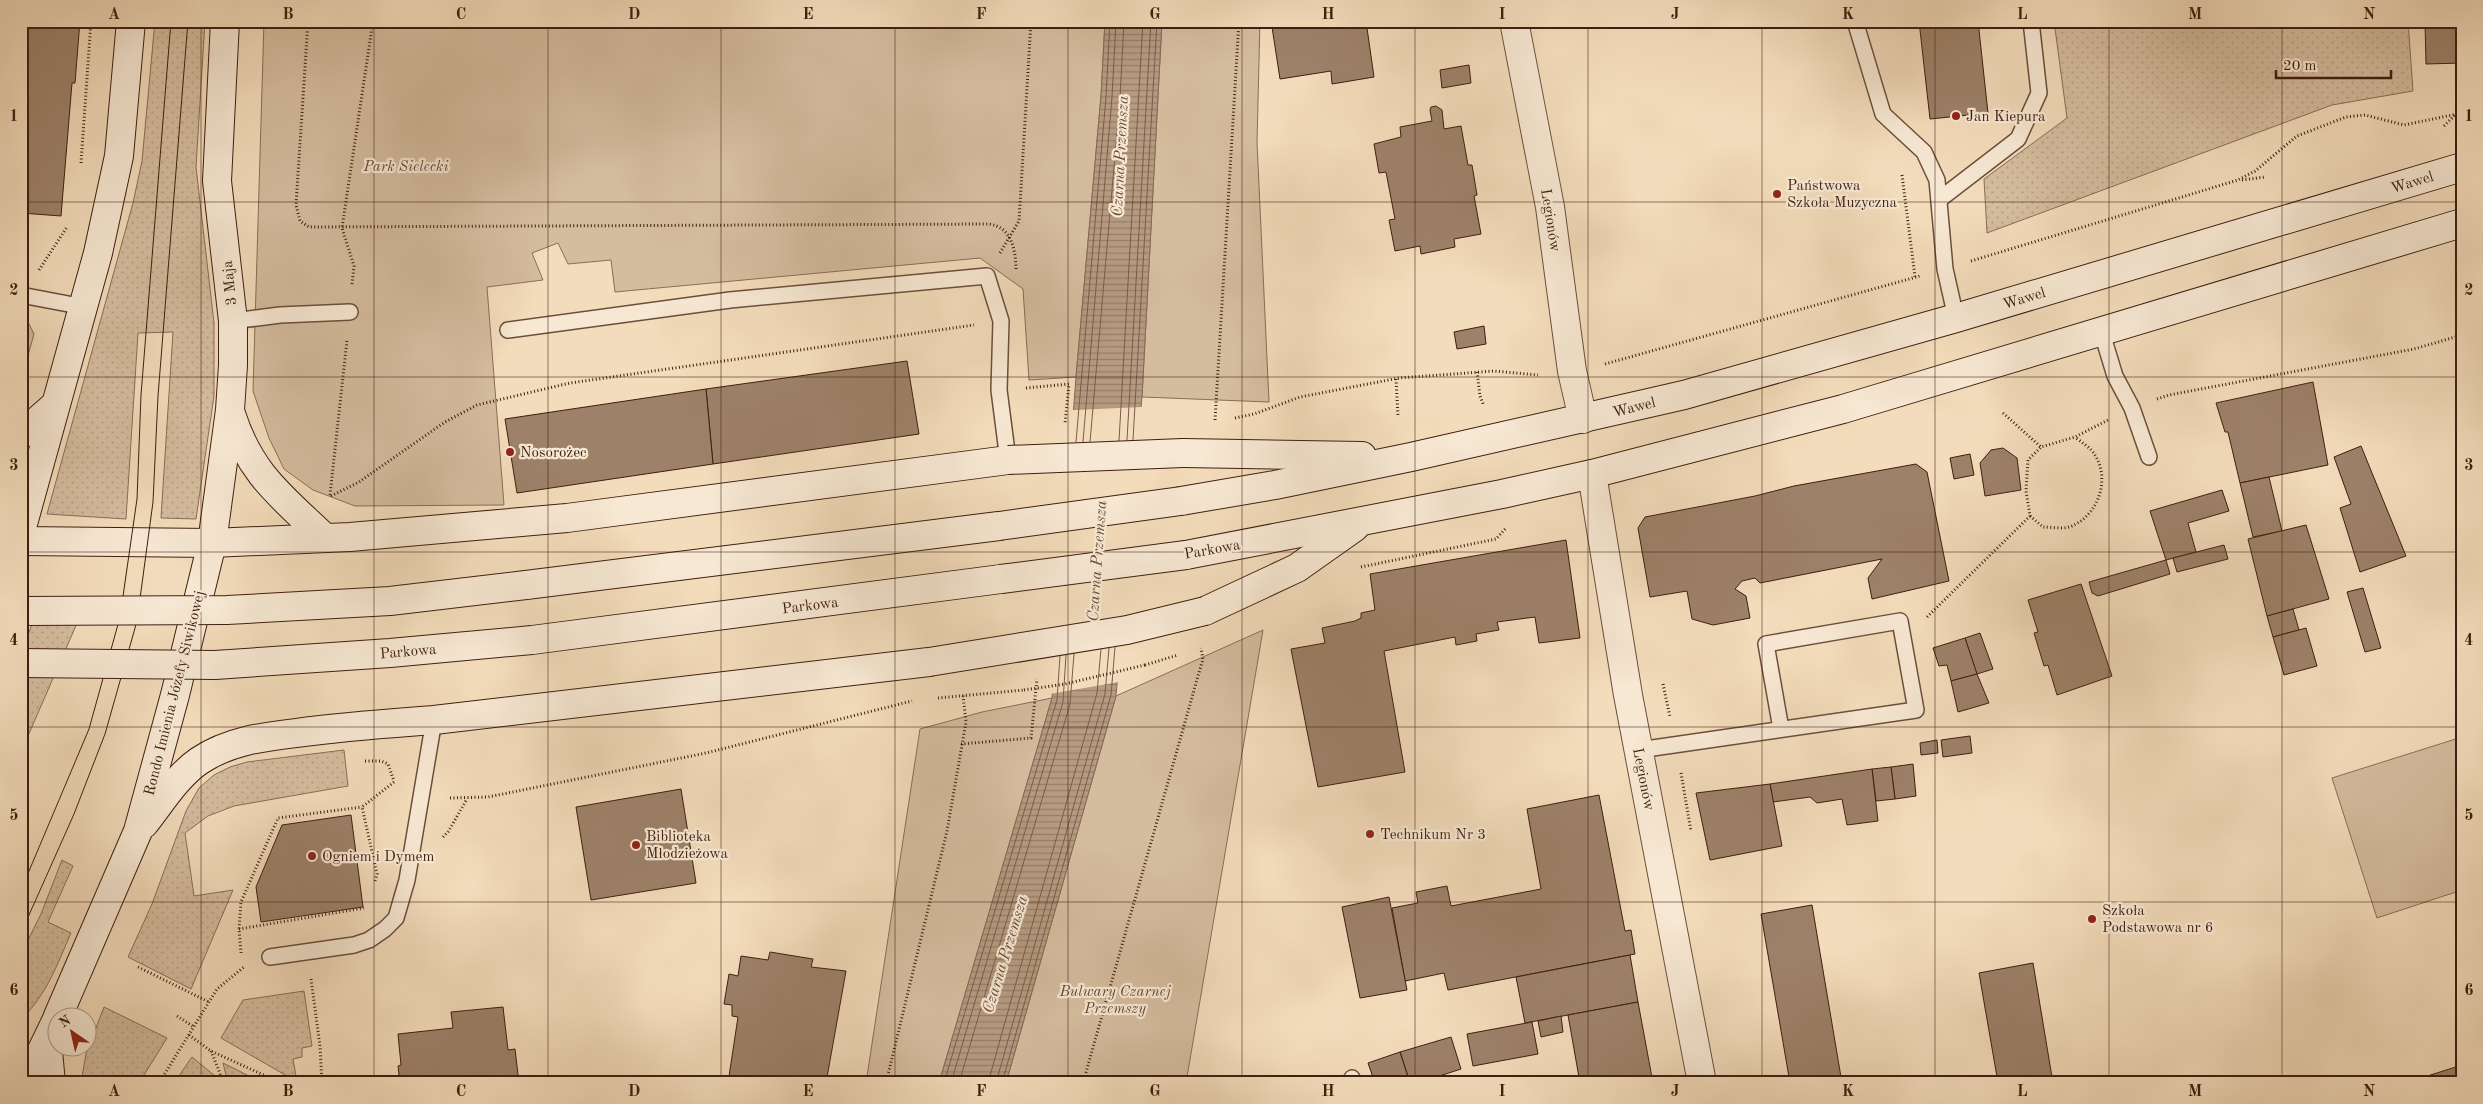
<svg xmlns="http://www.w3.org/2000/svg" width="2483" height="1104" viewBox="0 0 2483 1104" font-family="'Old Standard TT',serif">
<style>
.grass{fill:url(#grass-dots);stroke:#8a6d58}
.green{fill:#d4bc9e;stroke:#8a6d58}
.water{fill:url(#water-rules);stroke:#866954}
.pier{fill:#f3dcbb}
.lines{fill:none;stroke-linecap:round;stroke-linejoin:round}
.shore{stroke:#7a5c49;stroke-width:1}
.building{fill:#9d8169;stroke:#3f1e11}
.lane-casing{stroke:#6c4e3c;stroke-width:18}
.street-casing{stroke:#6c4e3c;stroke-width:30}
.secondary-casing{stroke:#3f1e11;stroke-width:30}
.path{stroke:#3f1e11;stroke-width:3;stroke-dasharray:1 2.5;stroke-linecap:butt}
.lane{stroke:#f7e8d3;stroke-width:15}
.street{stroke:#f7e8d3;stroke-width:28}
.secondary{stroke:#f7e8d3;stroke-width:28}
.tram{stroke:#3f1e11;stroke-width:1}
.secondary-bridge-casing{stroke:#3f1e11;stroke-width:30;stroke-linecap:butt}
.path-bridge{stroke:#3f1e11;stroke-width:3;stroke-dasharray:1 2.5;stroke-linecap:butt}
.secondary-bridge{stroke:#f7e8d3;stroke-width:28}
.grid{fill:none;stroke:#3f1e11;stroke-width:1;stroke-opacity:0.55}
.poi-dot{fill:#8f2418;stroke:#f7e8d3;stroke-width:2}
.labels{text-anchor:middle;stroke-width:4.5;stroke-linejoin:round;paint-order:stroke}
.poi-label{font-size:15px;fill:#3f1e11;stroke:#f7e8d3;text-anchor:start}
.park-label{font-size:15px;font-style:italic;fill:#644634;stroke:#f7e8d3}
.street-label{font-size:15px;fill:#3f1e11;stroke:#f7e8d3}
.water-label{font-size:16px;font-style:italic;fill:#694a38;stroke:#f7e8d3}
.neatline{fill:none;stroke:#3f1e11;stroke-width:2}
.grid-label{font-size:16px;text-anchor:middle;font-weight:bold;fill:#3f1e11}
</style>
<defs>
<pattern id="grass-dots" width="8" height="8" patternUnits="userSpaceOnUse" patternTransform="scale(1.25)"><rect width="8" height="8" fill="#d4bc9e"/><path d="M2 2h.1M6 6h.1" fill="none" stroke="#b7a187" stroke-width="1.8" stroke-linecap="round"/></pattern>
<pattern id="water-rules" width="6" height="5" patternUnits="userSpaceOnUse" patternTransform="scale(1.25)"><rect width="6" height="5" fill="#b69b81"/><path d="M0 2.5h6" fill="none" stroke="#957e68"/></pattern>
</defs>
<rect width="100%" height="100%" fill="#f3dcbb"/>
<filter id="stains"><feTurbulence type="fractalNoise" baseFrequency=".004" numOctaves="4"/><feColorMatrix values="0 0 0 0 .2 0 0 0 0 .09 0 0 0 0 .02 0 0 0 .5 -.17"/></filter>
<radialGradient id="worn" r=".72"><stop offset=".6" stop-color="#630" stop-opacity="0"/><stop offset="1" stop-color="#630" stop-opacity=".3"/></radialGradient>
<!-- grass -->
<g class="grass">
<path d="M155,21H205L196,167L214,323V396L196,519L161,518L173,332L138,333L126,519L47,514L133,203L142,161Z"/>
<path d="M2054,21H2408L2413,91L2332,105L1987,233L1984,179L2067,118Z"/>
<path d="M27,320L34,334L21,381V331Z"/>
<path d="M33,621H78L21,752V655Z"/>
<path d="M344,750L348,786L234,806L208,816L185,833L194,896L233,890L191,989L128,957L152,904L186,811L199,788L214,775L230,767L247,762Z"/>
<path d="M62,860L73,866L48,922L71,933C56,967 48,992 21,1020V954L41,914Z"/>
<path d="M304,991L312,1046L302,1048V1057L293,1059L296,1076H287L221,1038L243,1000Z"/>
<path d="M104,1007L167,1038L139,1083H81L86,1054Z"/>
<path d="M192,1057L215,1076L217,1083H174Z"/>
<path d="M223,1063L263,1083H228Z"/>
</g>
<!-- green -->
<g class="green">
<path d="M264,21H1105L1101,96L1076,377L1029,380L1023,289L980,258L615,292L611,260L568,264L558,243L532,253L543,280L487,287L504,505L355,506L313,490L284,469L269,438L253,391Z"/>
<path d="M1162,21H1260L1257,142L1269,402L1142,397Z"/>
<path d="M1263,630L1186,1083H1006L1116,696Z"/>
<path d="M1052,698L939,1083H866L920,729L982,712Z"/>
<path d="M2462,737V890L2377,918L2332,778Z"/>
</g>
<!-- water -->
<path class="water" d="M1105,21H1162L1142,397L1116,696L1006,1083H939L1052,698L1076,377L1101,96Z"/>
<!-- pier -->
<path class="pier" d="M1143,407L1119,682L1050,694L1071,410Z"/>
<g class="lines">
<!-- shore -->
<g class="shore">
<path d="M1127,440L1151,21"/>
<path d="M1133,440L1157,21"/>
<path d="M1119,441L1143,21"/>
<path d="M1076,442L1106,97L1110,21"/>
<path d="M1083,442L1112,97L1116,21"/>
<path d="M1090,442L1120,98L1124,21"/>
<path d="M944,1083L1057,700L1060,656"/>
<path d="M951,1083L1063,702L1066,655"/>
<path d="M959,1083L1070,704L1074,654"/>
<path d="M988,1083L1097,693L1101,649"/>
<path d="M996,1083L1105,694L1109,648"/>
<path d="M1002,1083L1111,695L1115,647"/>
</g>
</g>
<!-- building -->
<g class="building">
<path d="M21,21H80L75,83H72L61,216L21,213Z"/>
<path d="M1271,21H1308L1272,27Z"/>
<path d="M1308,21H1366L1374,77L1332,84L1331,71L1280,79L1272,27Z"/>
<path d="M1919,21H1978L1988,113L1930,119Z"/>
<path d="M2425,21H2462V63L2426,64Z"/>
<path d="M1469,65L1471,83L1442,88L1440,70Z"/>
<path d="M1436,106L1442,110L1444,129L1461,126L1468,165H1472L1477,195L1474,196L1481,234L1454,239L1455,247L1421,254L1420,246L1395,251L1389,220L1395,219L1386,172L1379,173L1374,144L1401,137L1400,127L1432,121L1430,110L1431,107Z"/>
<path d="M1484,326L1486,344L1457,349L1454,332Z"/>
<path d="M907,361L919,434L713,464L706,389Z"/>
<path d="M2313,382L2328,465L2240,483L2228,432H2225L2216,403Z"/>
<path d="M706,389L713,464L517,493L505,419Z"/>
<path d="M2361,446L2406,556L2360,572L2340,508L2351,504L2334,457Z"/>
<path d="M2003,448L2017,458L2021,490L1985,496L1980,463L1991,450Z"/>
<path d="M1970,454L1974,475L1954,479L1950,458Z"/>
<path d="M1916,464L1927,472L1949,581L1872,599L1868,578L1882,559L1760,583L1755,578L1742,581L1735,589L1746,596L1750,618L1713,625L1692,619L1687,591L1650,597L1638,528L1645,517L1755,496L1794,486Z"/>
<path d="M2269,477L2282,531L2253,537L2240,483Z"/>
<path d="M2222,490L2229,511L2188,523L2196,552L2166,560L2150,511Z"/>
<path d="M2306,525L2329,599L2267,616L2248,539Z"/>
<path d="M1566,540L1580,638L1539,643L1535,617L1497,622L1499,630L1476,634L1477,641L1456,645L1455,637L1384,651L1405,772L1318,787L1291,649L1325,643L1322,628L1355,621L1361,618V613L1375,610L1370,574Z"/>
<path d="M2224,545L2228,559L2177,572L2173,558Z"/>
<path d="M2166,560L2170,574L2098,596L2092,593L2089,582Z"/>
<path d="M2081,584L2112,676L2057,695L2048,665L2044,666L2034,633L2038,632L2028,600Z"/>
<path d="M2363,588L2381,648L2365,652L2347,592Z"/>
<path d="M2293,609L2299,630L2273,637L2267,616Z"/>
<path d="M2306,628L2317,666L2284,675L2273,637Z"/>
<path d="M1980,633L1993,669L1977,674L1965,638Z"/>
<path d="M1965,638L1977,674L1951,681L1947,665L1939,666L1933,648Z"/>
<path d="M1977,674L1989,703L1958,712L1951,681Z"/>
<path d="M1970,736L1972,753L1943,757L1941,740Z"/>
<path d="M1937,740L1938,753L1921,755L1920,743Z"/>
<path d="M1913,764L1916,796L1895,799L1891,767Z"/>
<path d="M1891,767L1895,799L1876,801L1872,769Z"/>
<path d="M1872,769L1878,821L1847,825L1842,799L1817,803L1810,797L1773,802L1770,784Z"/>
<path d="M1770,784L1782,846L1710,860L1696,793Z"/>
<path d="M681,789L696,883L591,900L576,807Z"/>
<path d="M1599,795L1625,931L1631,930L1635,954L1448,990L1444,973L1405,981L1392,908L1418,903L1416,892L1447,886L1451,906L1541,889L1527,809Z"/>
<path d="M351,815L363,907L261,922L256,887L282,825Z"/>
<path d="M1389,897L1407,990L1360,998L1342,907Z"/>
<path d="M1812,905L1842,1083H1790L1761,914Z"/>
<path d="M770,952L813,959L811,967L846,971L826,1083H728L738,1017L732,1016V1005L724,1004L729,974L738,976L741,956L768,960Z"/>
<path d="M1630,955L1638,1002L1525,1023L1516,977Z"/>
<path d="M2033,963L2053,1083H1967L1997,1077L1979,973Z"/>
<path d="M1638,1002L1653,1083H1580L1568,1015Z"/>
<path d="M503,1007L508,1050L515,1049L519,1083H400L398,1066L401,1065L398,1034L453,1028L451,1012Z"/>
<path d="M1561,1016L1563,1032L1541,1037L1538,1021Z"/>
<path d="M1532,1022L1538,1054L1473,1066L1467,1034Z"/>
<path d="M1451,1037L1461,1069L1418,1083H1410L1400,1052Z"/>
<path d="M1400,1052L1410,1083H1375L1368,1063Z"/>
<path d="M2462,1065V1083H2419L2418,1079Z"/>
</g>
<g class="lines">
<!-- lane casing -->
<g class="lane-casing">
<g id="lane">
<path d="M1855,21L1883,114L1924,152L1937,180L1945,269L1956,318"/>
<path d="M1940,199L2018,139L2039,93L2031,21"/>
<path d="M21,295L84,307"/>
<path d="M233,321L280,315L350,312"/>
<path d="M508,330L730,300L987,276L1001,321L999,390L1008,460"/>
<path d="M2101,330L2115,376L2132,408L2149,457"/>
<path d="M1639,750L1916,710L1900,621L1766,644L1781,729"/>
<path d="M270,957L354,945L369,940L385,929L396,918L407,880L434,720"/>
<path d="M1352,1078L1354,1083"/>
</g>
</g>
<!-- street casing -->
<g class="street-casing">
<g id="street">
<path d="M1514,21L1550,207L1572,371L1583,419"/>
<path d="M1592,474L1628,695L1702,1083"/>
</g>
</g>
<!-- secondary casing -->
<g class="secondary-casing">
<g id="secondary">
<path d="M231,414C250,474 281,496 325,538"/>
<path d="M21,435L54,406"/>
<path d="M1183,453L1362,456"/>
<path d="M1181,501L1275,485L1411,457L1684,395L1956,318L2462,167"/>
<path d="M21,531L98,253L119,156L131,21"/>
<path d="M21,541L212,543L350,537L567,518L1008,460"/>
<path d="M1186,555L1502,494L1592,474L1843,409L2462,223"/>
<path d="M526,585L999,526"/>
<path d="M1205,611L1297,568L1355,527"/>
<path d="M532,640L1001,579"/>
<path d="M144,824C160,804 177,776 199,761C233,738 273,736 312,731C352,726 393,723 434,720L929,662"/>
<path d="M58,1016L138,831L175,695L212,543L230,410L233,365V321L217,181L225,21"/>
<path d="M47,1041L51,1083"/>
<path d="M26,1083L58,1017"/>
</g>
</g>
<!-- path -->
<g class="path">
<path d="M308,21L296,205L300,221L309,227L989,224C1012,227 1016,251 1016,271"/>
<path d="M2444,126L2456,114"/>
<path d="M81,163L91,21"/>
<path d="M1902,175L1915,277"/>
<path d="M2242,180L2265,177"/>
<path d="M1000,253L1019,221L1031,21"/>
<path d="M1971,261L2238,180L2255,171L2297,136L2346,117L2365,115L2404,125L2462,113"/>
<path d="M39,270L67,227"/>
<path d="M352,284L354,266L342,228L373,21"/>
<path d="M1605,364L1920,276"/>
<path d="M1477,372L1480,396L1484,406"/>
<path d="M1396,379L1398,416"/>
<path d="M1026,388L1069,384L1065,424"/>
<path d="M2157,399L2169,395L2414,349L2462,335"/>
<path d="M2003,413L2041,447"/>
<path d="M1235,418L1254,414L1300,397L1399,378L1494,371L1538,375"/>
<path d="M1215,420L1239,21"/>
<path d="M330,495L347,340"/>
<path d="M331,496L359,482L445,422L477,405L570,383L974,325"/>
<path d="M2030,516L2043,527C2053,527 2066,530 2074,525C2099,513 2110,479 2095,455C2091,448 2081,442 2075,437"/>
<path d="M1361,567L1496,539L1506,528"/>
<path d="M1927,617L2030,516L2026,491L2028,460L2041,447L2075,437L2108,420"/>
<path d="M1145,665L1178,655"/>
<path d="M1663,684L1670,717"/>
<path d="M938,698L1024,690"/>
<path d="M961,744L1031,738L1037,679"/>
<path d="M365,761H381L388,764L394,781"/>
<path d="M1681,773L1691,831"/>
<path d="M450,798L488,797L706,753L912,701"/>
<path d="M443,837L448,832L467,799"/>
<path d="M375,881L377,874L362,807L394,782"/>
<path d="M239,929L364,908"/>
<path d="M241,953L239,929L241,902L278,818L362,807"/>
<path d="M138,967L209,1002"/>
<path d="M311,979L320,1046L322,1083"/>
<path d="M177,1016L194,1027"/>
<path d="M189,1035L211,1051L281,1083"/>
<path d="M211,1051L224,1083"/>
<path d="M159,1083L217,989L244,967"/>
<path d="M886,1083L947,831L966,722L963,695"/>
<path d="M1083,1083L1200,669L1203,659L1201,648"/>
</g>
<!-- lane -->
<use href="#lane" class="lane"/>
<!-- street -->
<use href="#street" class="street"/>
<!-- secondary -->
<use href="#secondary" class="secondary"/>
<!-- tram -->
<g class="tram">
<path d="M21,890L89,729L120,617L137,499L141,395L171,21"/>
<path d="M21,933L74,814L105,734L137,621L153,502L158,396L188,21"/>
</g>
<!-- secondary-bridge casing -->
<g class="secondary-bridge-casing">
<g id="secondary-bridge">
<path d="M1008,460L1183,453"/>
<path d="M999,526L1181,501"/>
<path d="M1001,579L1186,555"/>
<path d="M21,611L227,610L390,601L526,585"/>
<path d="M929,662L1127,630L1205,611"/>
<path d="M21,663L215,665L390,653L532,640"/>
</g>
</g>
<!-- path-bridge -->
<path class="path-bridge" d="M1024,690L1065,684L1145,665"/>
<!-- secondary-bridge -->
<use href="#secondary-bridge" class="secondary-bridge"/>
</g>
<!-- grid -->
<path class="grid" d="M201,21V1083M374,21V1083M548,21V1083M721,21V1083M895,21V1083M1068,21V1083M1242,21V1083M1415,21V1083M1588,21V1083M1762,21V1083M1935,21V1083M2109,21V1083M2282,21V1083M21,202H2462M21,377H2462M21,552H2462M21,727H2462M21,902H2462"/>
<!-- markers -->
<g class="poi-dot">
<circle cx="1956" cy="116" r="5"/>
<circle cx="1777" cy="194" r="5"/>
<circle cx="510" cy="452" r="5"/>
<circle cx="1370" cy="834" r="5"/>
<circle cx="636" cy="845" r="5"/>
<circle cx="312" cy="856" r="5"/>
<circle cx="2092" cy="919" r="5"/>
</g>
<g class="labels">
<!-- poi labels -->
<g class="poi-label">
<text x="1966" y="121">Jan Kiepura</text>
<text x="1787" y="190">Państwowa<tspan x="1787" dy="17">Szkoła Muzyczna</tspan></text>
<text x="520" y="457">Nosorożec</text>
<text x="1380" y="839">Technikum Nr 3</text>
<text x="646" y="841">Biblioteka<tspan x="646" dy="17">Młodzieżowa</tspan></text>
<text x="322" y="861">Ogniem i Dymem</text>
<text x="2102" y="915">Szkoła<tspan x="2102" dy="17">Podstawowa nr 6</tspan></text>
</g>
<!-- park labels -->
<g class="park-label">
<text x="406" y="171">Park Sielecki</text>
<text x="1115" y="996">Bulwary Czarnej<tspan x="1115" dy="17">Przemszy</tspan></text>
</g>
<!-- street labels -->
<g class="street-label">
<text transform="translate(2412 182) rotate(-17)" y="5">Wawel</text>
<text transform="translate(1551 220) rotate(81)" y="5">Legionów</text>
<text transform="translate(229 283) rotate(-96)" y="5">3 Maja</text>
<text transform="translate(2024 298) rotate(-17)" y="5">Wawel</text>
<text transform="translate(1634 407) rotate(-14)" y="5">Wawel</text>
<text transform="translate(1212 549) rotate(-10)" y="5">Parkowa</text>
<text transform="translate(810 605) rotate(-7)" y="5">Parkowa</text>
<text transform="translate(408 651) rotate(-5)" y="5">Parkowa</text>
<text transform="translate(174 693) rotate(-76)" y="5">Rondo Imienia Józefy Siwikowej</text>
<text transform="translate(1644 779) rotate(79)" y="5">Legionów</text>
</g>
<!-- water labels -->
<g class="water-label">
<text transform="translate(1119 156) rotate(-87)" y="6">Czarna Przemsza</text>
<text transform="translate(1096 561) rotate(-86)" y="6">Czarna Przemsza</text>
<text transform="translate(1004 954) rotate(-73)" y="6">Czarna Przemsza</text>
</g>
</g>
<!-- margin -->
<rect width="2483" height="1104" fill="none" stroke="#f3dcbb" stroke-width="55"/>
<!-- north arrow -->
<g transform="translate(72 1032) rotate(326)"><circle r="24" fill="#f7e8d3" stroke="#ad9785"/>
<path d="M0-4L9 19L0 12L-9 19Z" fill="#8f2418"/>
<text y="-8" font-size="14" font-weight="bold" text-anchor="middle" fill="#3f1e11">N</text>
</g>
<!-- scale -->
<path d="M2276 70v8h115v-8" fill="none" stroke="#3f1e11" stroke-width="2.5"/>
<text x="2283" y="70" font-size="15" fill="#3f1e11" stroke="#f7e8d3" stroke-width="4" paint-order="stroke">20 m</text>
<rect x="28" y="28" width="2428" height="1048" class="neatline"/>
<g class="grid-label">
<text x="114" y="19">A</text>
<text x="288" y="19">B</text>
<text x="461" y="19">C</text>
<text x="634" y="19">D</text>
<text x="808" y="19">E</text>
<text x="981" y="19">F</text>
<text x="1155" y="19">G</text>
<text x="1328" y="19">H</text>
<text x="1502" y="19">I</text>
<text x="1675" y="19">J</text>
<text x="1848" y="19">K</text>
<text x="2022" y="19">L</text>
<text x="2195" y="19">M</text>
<text x="2369" y="19">N</text>
<text x="14" y="121">1</text>
<text x="2469" y="121">1</text>
<text x="14" y="295">2</text>
<text x="2469" y="295">2</text>
<text x="14" y="470">3</text>
<text x="2469" y="470">3</text>
<text x="14" y="645">4</text>
<text x="2469" y="645">4</text>
<text x="14" y="820">5</text>
<text x="2469" y="820">5</text>
<text x="14" y="995">6</text>
<text x="2469" y="995">6</text>
<text x="114" y="1096">A</text>
<text x="288" y="1096">B</text>
<text x="461" y="1096">C</text>
<text x="634" y="1096">D</text>
<text x="808" y="1096">E</text>
<text x="981" y="1096">F</text>
<text x="1155" y="1096">G</text>
<text x="1328" y="1096">H</text>
<text x="1502" y="1096">I</text>
<text x="1675" y="1096">J</text>
<text x="1848" y="1096">K</text>
<text x="2022" y="1096">L</text>
<text x="2195" y="1096">M</text>
<text x="2369" y="1096">N</text>
</g>
<rect width="100%" height="100%" filter="url(#stains)"/>
<rect width="100%" height="100%" fill="url(#worn)"/>
</svg>
